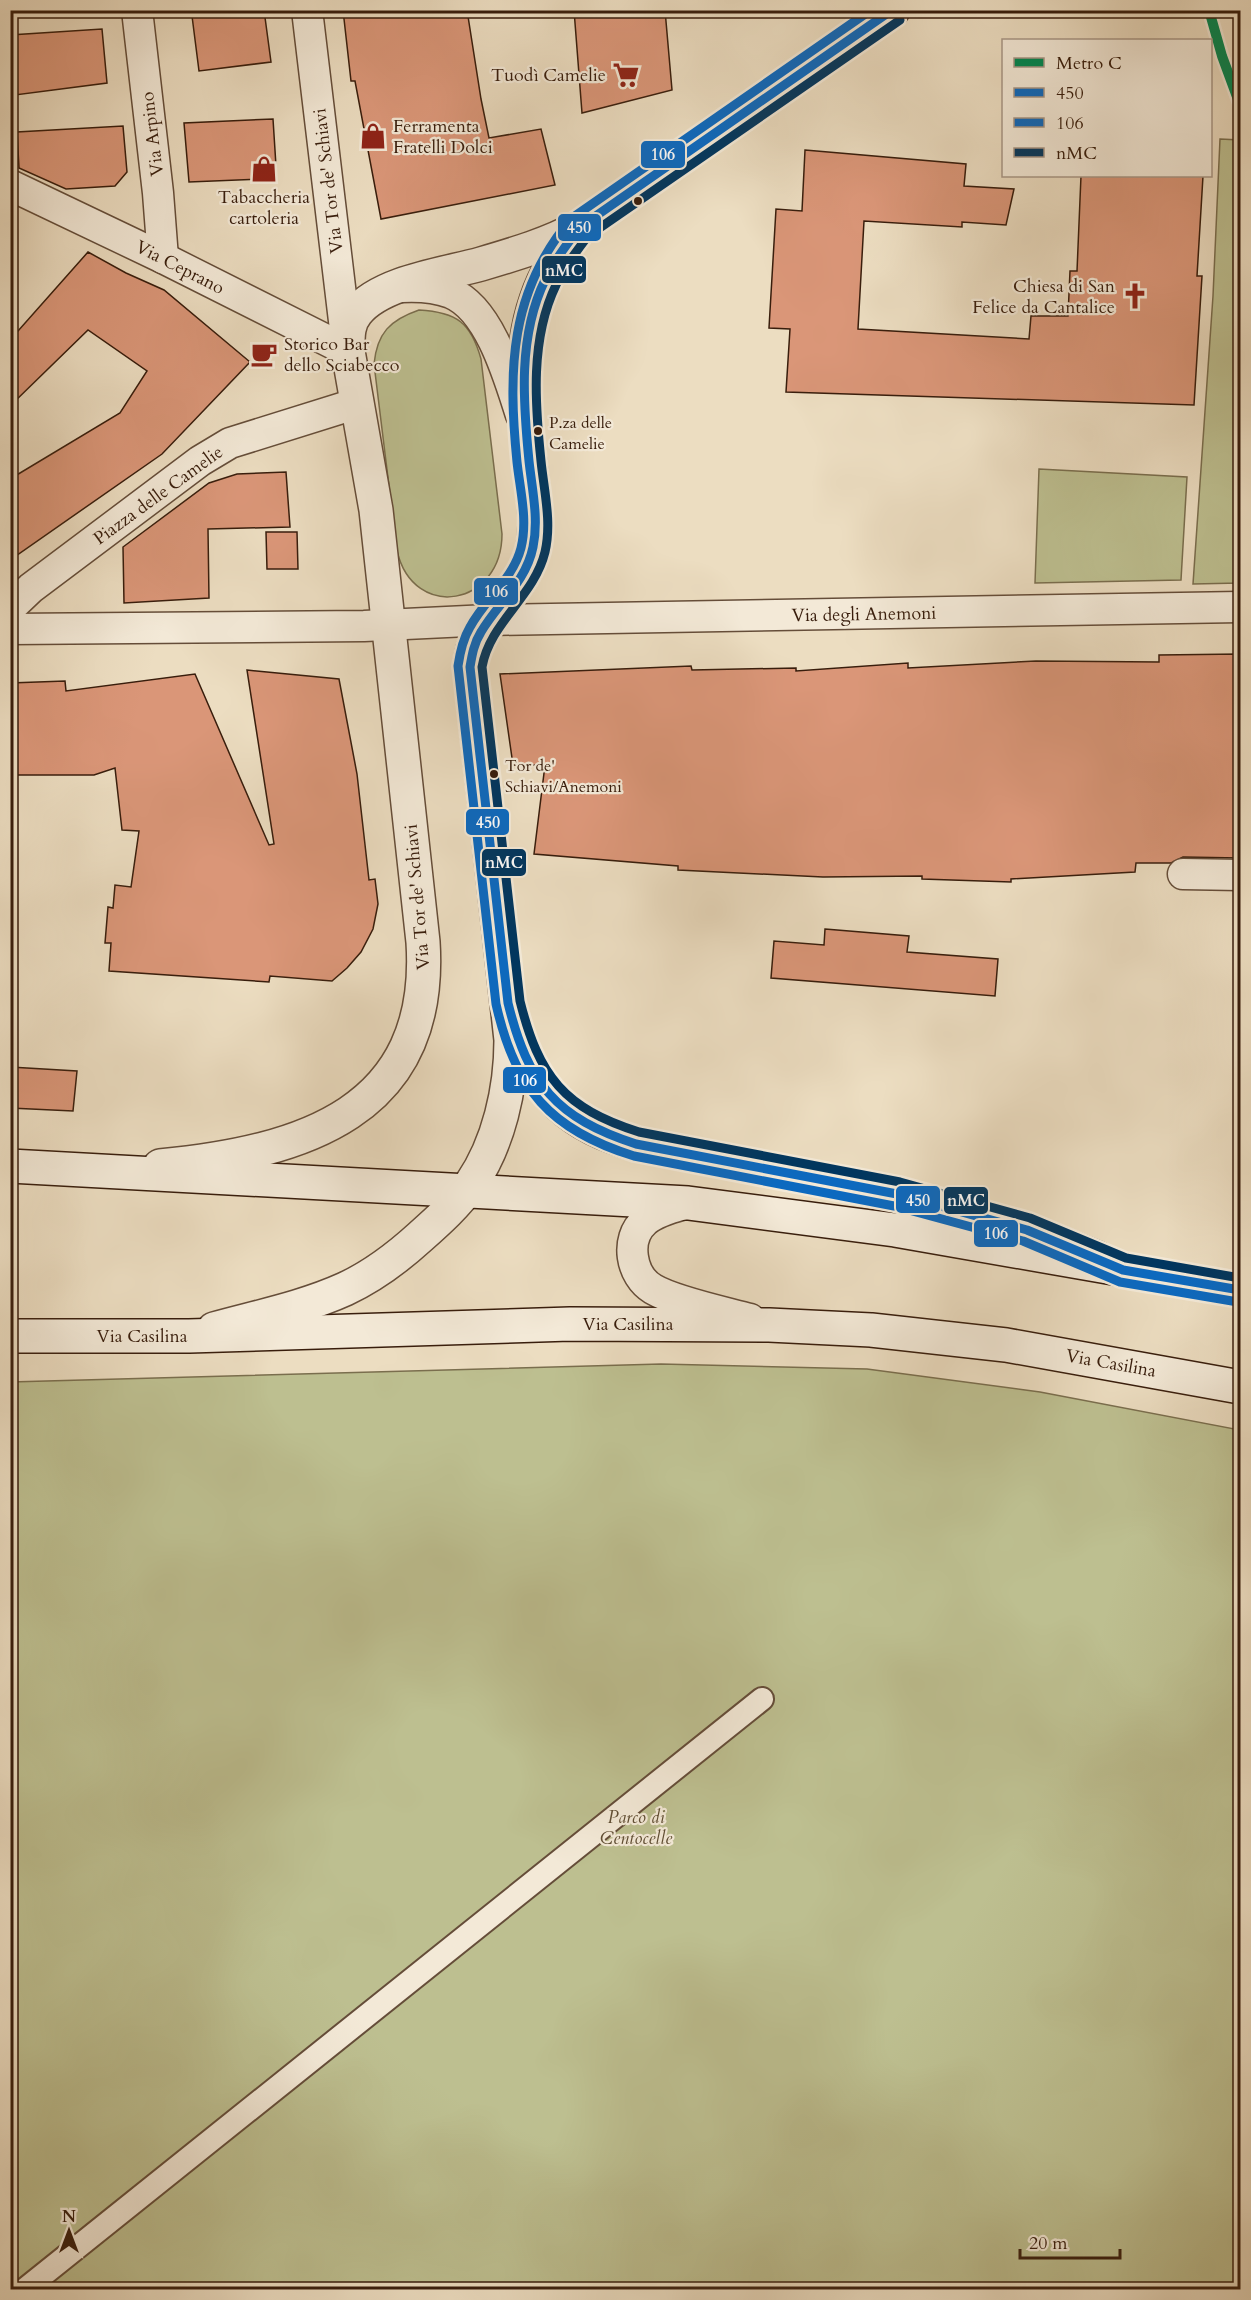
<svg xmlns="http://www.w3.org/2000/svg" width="1251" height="2300" viewBox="0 0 1251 2300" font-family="Cardo,serif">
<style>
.green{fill:#bdbf90;stroke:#7a6e4e;stroke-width:1.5}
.building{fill:#da9678;stroke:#381d0c;stroke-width:1.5}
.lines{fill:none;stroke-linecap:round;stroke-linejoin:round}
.pedestrian-casing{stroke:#654d39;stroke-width:26}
.minor-casing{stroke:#654d39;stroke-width:33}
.tertiary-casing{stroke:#654d39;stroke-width:36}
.secondary-casing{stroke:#381d0c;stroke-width:36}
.pedestrian{stroke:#f3e9d7;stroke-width:22}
.minor{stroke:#f3e9d7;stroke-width:30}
.tertiary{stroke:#f3e9d7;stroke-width:33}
.secondary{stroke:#f3e9d7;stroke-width:33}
.bus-1-casing{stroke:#f3e9d7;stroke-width:14}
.bus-2-casing{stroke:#f3e9d7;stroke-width:14}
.bus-3-casing{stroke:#f3e9d7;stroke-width:14}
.bus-1{stroke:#0c69bf;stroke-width:9}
.bus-2{stroke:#0c69bf;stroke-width:9}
.bus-3{stroke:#00365f;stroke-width:9}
.metro-1-casing{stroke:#f3e9d7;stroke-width:15}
.metro-1{stroke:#008751;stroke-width:10}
.bus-dot{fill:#381d0c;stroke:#f3e9d7;stroke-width:2}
.labels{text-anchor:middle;stroke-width:4.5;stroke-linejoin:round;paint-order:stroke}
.bus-label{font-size:16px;fill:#381d0c;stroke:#f3e9d7;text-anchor:start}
.poi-label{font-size:18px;fill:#381d0c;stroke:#f3e9d7;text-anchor:end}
.street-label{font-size:18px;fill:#381d0c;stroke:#f3e9d7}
.park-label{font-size:18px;font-style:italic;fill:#604e34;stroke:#f3e9d7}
.line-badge{stroke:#f3e9d7;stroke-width:2}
.badge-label{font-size:16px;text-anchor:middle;font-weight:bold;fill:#fff}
</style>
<rect width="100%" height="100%" fill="#ecddc1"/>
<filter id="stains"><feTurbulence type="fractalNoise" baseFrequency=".00333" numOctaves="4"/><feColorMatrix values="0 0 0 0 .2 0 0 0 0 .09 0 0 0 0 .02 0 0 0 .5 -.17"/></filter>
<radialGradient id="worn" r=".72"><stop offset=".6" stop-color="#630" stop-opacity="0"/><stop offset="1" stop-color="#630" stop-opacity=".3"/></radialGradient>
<!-- green -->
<g class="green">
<path d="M1220,139L1240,140V583L1193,584L1213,296Z"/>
<path d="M419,310C457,312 471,323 481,359L502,534C502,606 414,622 397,551L374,364C377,333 390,320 419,310Z"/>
<path d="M1039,469L1187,477L1181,580L1035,583Z"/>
<path d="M661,1364L867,1369L1040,1392L1240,1430V2289H11L10,1382Z"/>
</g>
<!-- building -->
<g class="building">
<path d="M206,10H264L271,62L199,71L192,16L206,14Z"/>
<path d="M343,10H467L481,99L489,138L541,129L555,185L381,219L355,81H351Z"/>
<path d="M574,10H665L672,90L582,113Z"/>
<path d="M102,29L107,83L15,95V90H11L10,35Z"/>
<path d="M273,119L276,166L267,177L259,179L189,182L184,123Z"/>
<path d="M123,126L127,172L115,186L66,189L19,168L17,132Z"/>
<path d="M805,150L966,164L964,186L1014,189L1006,225L962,222V227L864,221L858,329L1029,339L1031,316H1068L1070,271H1077L1081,176H1203L1197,276H1202L1194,405L786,392L790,329L769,328L776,209L802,211Z"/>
<path d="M88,252L126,273L164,290L250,362L162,454L10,560V479L120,413L147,371L88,330L10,406V340Z"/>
<path d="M286,472L290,527L208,529L209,598L124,603L123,547L209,483L237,474Z"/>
<path d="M266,532H297L298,569H267Z"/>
<path d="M1240,654V858L1183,857L1171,863H1136L1135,872L1011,879V882L922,879V876L823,877L678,870V866L534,854L545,765H513L500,674L691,666L692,670L796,668V671L908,663V668L1036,661L1159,662V655Z"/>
<path d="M247,670L339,679L357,774L369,880L375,879L378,904L373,929L361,952L347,968L332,981L270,976L269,982L109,971L111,943H105L108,907L113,908L115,885L131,887L139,831L122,830L115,768L94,775H10V683L65,681L66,691L195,674L269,845L274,844Z"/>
<path d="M825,929L909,936L907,952L998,959L995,996L771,978L774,941L824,945Z"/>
<path d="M10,1067L77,1071L73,1111L10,1108Z"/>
</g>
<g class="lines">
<!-- pedestrian casing -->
<g class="pedestrian-casing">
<path id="pedestrian" d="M24,2290L762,1699"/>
</g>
<!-- minor casing -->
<g class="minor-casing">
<g id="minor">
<path d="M137,10L158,193L163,258"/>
<path d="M307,10L347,346"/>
<path d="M10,185L163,258L348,351"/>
<path d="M401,287C418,286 435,287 451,293C490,309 509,378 521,415"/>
<path d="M10,608L31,588L200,461L230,443L358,403"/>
<path d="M10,629L364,626L488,620L1240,607"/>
<path d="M1183,874L1240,875"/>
<path d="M688,1203C674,1207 656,1211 645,1221C624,1239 631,1276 653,1289C675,1302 724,1312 750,1319"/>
</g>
</g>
<!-- tertiary casing -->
<g class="tertiary-casing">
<g id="tertiary">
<path d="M515,1031C537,1095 572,1127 636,1144L897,1194L1027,1230L1097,1258"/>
<path d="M160,1166C302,1152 434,1113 423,942L376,510L348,351C348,337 347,324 357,312C381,282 445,274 481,264C515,254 549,244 580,227L893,10"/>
<path d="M214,1329C257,1317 303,1308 345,1289C373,1276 398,1257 420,1237C438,1221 457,1204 471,1184C499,1143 511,1089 511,1040L470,667C472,617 525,595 533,548C538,521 533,493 530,466C520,378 515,299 579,228"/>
</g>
</g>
<!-- secondary casing -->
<g class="secondary-casing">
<g id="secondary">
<path d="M10,1166L688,1203L895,1230L1240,1290"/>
<path d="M10,1336H189L570,1324L769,1325L871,1330L1006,1345L1240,1387"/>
</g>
</g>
<!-- pedestrian -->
<use href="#pedestrian" class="pedestrian"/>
<!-- minor -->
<use href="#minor" class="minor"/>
<!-- tertiary -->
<use href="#tertiary" class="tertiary"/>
<!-- secondary -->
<use href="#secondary" class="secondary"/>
<!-- bus-1 casing -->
<g class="bus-1-casing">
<path id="bus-1" d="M892,10L580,227C567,244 554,261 545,280C518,336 523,401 529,461C532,489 539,519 533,547C526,582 498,603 481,632C474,643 472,655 470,667L508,1003C528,1084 556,1118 636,1144L897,1194L1027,1230L1123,1270L1240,1290"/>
</g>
<!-- bus-2 casing -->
<g class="bus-2-casing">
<path id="bus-2" d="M871,10L572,218C509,291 508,371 517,462C520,490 528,520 521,548C513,579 485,599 470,627C463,639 460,652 458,666L496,1004C515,1089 550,1130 634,1156L894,1206L1023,1241L1120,1282L1238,1302"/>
</g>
<!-- bus-3 casing -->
<g class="bus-3-casing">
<path id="bus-3" d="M900,20L588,236C576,252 564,267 556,285C530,339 535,404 541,461C544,491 552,522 545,552C534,597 490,622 482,667L520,1001C539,1077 564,1108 639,1132L900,1182L1030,1218L1126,1258L1240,1278"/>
</g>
<!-- bus-1 -->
<use href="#bus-1" class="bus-1"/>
<!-- bus-2 -->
<use href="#bus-2" class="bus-2"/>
<!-- bus-3 -->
<use href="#bus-3" class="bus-3"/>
<!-- metro-1 casing -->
<g class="metro-1-casing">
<path id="metro-1" d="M1209,10L1222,56L1240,105"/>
</g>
<!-- metro-1 -->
<use href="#metro-1" class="metro-1"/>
</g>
<!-- icons -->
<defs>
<g id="supermarket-bare" transform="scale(2.07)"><path d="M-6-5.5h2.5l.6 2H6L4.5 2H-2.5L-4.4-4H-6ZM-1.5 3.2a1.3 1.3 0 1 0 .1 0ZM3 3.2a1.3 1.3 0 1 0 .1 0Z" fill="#8f2418" stroke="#f3e9d7" stroke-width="2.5" paint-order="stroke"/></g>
<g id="shop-bare" transform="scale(2.07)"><path d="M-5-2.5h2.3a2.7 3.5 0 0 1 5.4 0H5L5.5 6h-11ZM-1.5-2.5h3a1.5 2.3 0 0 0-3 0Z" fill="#8f2418" stroke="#f3e9d7" stroke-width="2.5" paint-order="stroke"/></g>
<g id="church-bare" transform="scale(2.07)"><path d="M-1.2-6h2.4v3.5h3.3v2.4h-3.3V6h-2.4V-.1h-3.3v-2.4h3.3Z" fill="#8f2418" stroke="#f3e9d7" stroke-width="2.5" paint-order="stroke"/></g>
<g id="cafe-bare" transform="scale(2.07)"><path d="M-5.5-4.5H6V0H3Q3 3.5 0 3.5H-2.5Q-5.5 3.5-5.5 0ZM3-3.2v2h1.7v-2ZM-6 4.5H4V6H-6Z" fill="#8f2418" stroke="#f3e9d7" stroke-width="2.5" paint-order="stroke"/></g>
</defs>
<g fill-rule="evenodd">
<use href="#supermarket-bare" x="626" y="75"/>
<use href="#shop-bare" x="373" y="136"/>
<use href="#shop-bare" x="264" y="169"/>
<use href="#church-bare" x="1135" y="296"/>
<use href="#cafe-bare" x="264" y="354"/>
</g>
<!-- markers -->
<g class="bus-dot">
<circle cx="638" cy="201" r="5"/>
<circle cx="538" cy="431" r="5"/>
<circle cx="494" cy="774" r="5"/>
</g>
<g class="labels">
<!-- bus labels -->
<g class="bus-label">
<text x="549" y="428">P.za delle<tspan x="549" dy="21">Camelie</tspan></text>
<text x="505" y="771">Tor de'<tspan x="505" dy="21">Schiavi/Anemoni</tspan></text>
</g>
<!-- poi labels -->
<g class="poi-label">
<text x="606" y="81">Tuodì Camelie</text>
<text x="393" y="132" text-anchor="start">Ferramenta<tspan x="393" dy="21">Fratelli Dolci</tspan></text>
<text x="264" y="203" text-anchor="middle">Tabaccheria<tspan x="264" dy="21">cartoleria</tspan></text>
<text x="1115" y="292">Chiesa di San<tspan x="1115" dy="21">Felice da Cantalice</tspan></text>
<text x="284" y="350" text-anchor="start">Storico Bar<tspan x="284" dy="21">dello Sciabecco</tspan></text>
</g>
<!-- street labels -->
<g class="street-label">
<text transform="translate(152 134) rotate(-97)" y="6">Via Arpino</text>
<text transform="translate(328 181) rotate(-97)" y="6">Via Tor de' Schiavi</text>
<text transform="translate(180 267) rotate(27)" y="6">Via Ceprano</text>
<text transform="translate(158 495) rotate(-36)" y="6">Piazza delle Camelie</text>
<text transform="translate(864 614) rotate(-1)" y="6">Via degli Anemoni</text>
<text transform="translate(417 897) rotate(-95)" y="6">Via Tor de' Schiavi</text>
<text x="628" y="1330">Via Casilina</text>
<text x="142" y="1342">Via Casilina</text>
<text transform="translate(1111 1363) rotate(10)" y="6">Via Casilina</text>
</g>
<!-- park labels -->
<g class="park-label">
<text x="636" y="1823">Parco di<tspan x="636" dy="21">Centocelle</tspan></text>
</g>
</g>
<g class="line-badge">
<rect x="640" y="140" width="46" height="29" rx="6" fill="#0c69bf"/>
<rect x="557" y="213" width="45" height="29" rx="6" fill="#0c69bf"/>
<rect x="541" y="255" width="46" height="29" rx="6" fill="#00365f"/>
<rect x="473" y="577" width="46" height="29" rx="6" fill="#0c69bf"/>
<rect x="465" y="808" width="45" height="28" rx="6" fill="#0c69bf"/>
<rect x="481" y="848" width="46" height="29" rx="6" fill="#00365f"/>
<rect x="502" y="1066" width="45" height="28" rx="6" fill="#0c69bf"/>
<rect x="895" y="1185" width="46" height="29" rx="6" fill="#0c69bf"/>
<rect x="943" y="1186" width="46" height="29" rx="6" fill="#00365f"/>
<rect x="973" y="1219" width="46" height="29" rx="6" fill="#0c69bf"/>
</g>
<g class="badge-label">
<text x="663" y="160">106</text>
<text x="579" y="233">450</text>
<text x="564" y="276">nMC</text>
<text x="496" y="597">106</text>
<text x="488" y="828">450</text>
<text x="504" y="868">nMC</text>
<text x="525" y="1086">106</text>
<text x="918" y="1206">450</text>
<text x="966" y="1206">nMC</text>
<text x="996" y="1239">106</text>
</g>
<!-- margin -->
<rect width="1251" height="2300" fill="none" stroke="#ecddc1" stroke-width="36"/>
<rect x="12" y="12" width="1227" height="2276" fill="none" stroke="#381d0c" stroke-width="3"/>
<rect x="18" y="18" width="1215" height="2264" fill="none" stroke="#381d0c" stroke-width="1.5"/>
<!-- legend -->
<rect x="1002" y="39" width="210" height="138" fill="#f3e9d7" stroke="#a89786" stroke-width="1.5"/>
<rect x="1014" y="58" width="30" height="9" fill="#008751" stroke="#a89786" stroke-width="1.5"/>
<text x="1056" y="69" font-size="18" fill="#381d0c">Metro C</text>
<rect x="1014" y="88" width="30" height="9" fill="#0c69bf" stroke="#a89786" stroke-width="1.5"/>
<text x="1056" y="99" font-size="18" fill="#381d0c">450</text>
<rect x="1014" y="118" width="30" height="9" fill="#0c69bf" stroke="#a89786" stroke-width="1.5"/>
<text x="1056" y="129" font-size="18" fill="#381d0c">106</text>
<rect x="1014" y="148" width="30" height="9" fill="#00365f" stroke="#a89786" stroke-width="1.5"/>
<text x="1056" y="159" font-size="18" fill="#381d0c">nMC</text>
<!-- north arrow -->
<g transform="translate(69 2231)" stroke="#f3e9d7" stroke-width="4.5" paint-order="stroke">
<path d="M0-4.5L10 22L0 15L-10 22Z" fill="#381d0c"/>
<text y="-9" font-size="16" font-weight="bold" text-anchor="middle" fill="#381d0c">N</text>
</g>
<!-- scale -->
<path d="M1020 2249v9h100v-9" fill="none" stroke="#381d0c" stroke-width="3"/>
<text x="1029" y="2249" font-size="18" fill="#381d0c" stroke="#f3e9d7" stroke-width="4.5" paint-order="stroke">20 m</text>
<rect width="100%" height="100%" filter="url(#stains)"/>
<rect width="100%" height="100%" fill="url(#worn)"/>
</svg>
